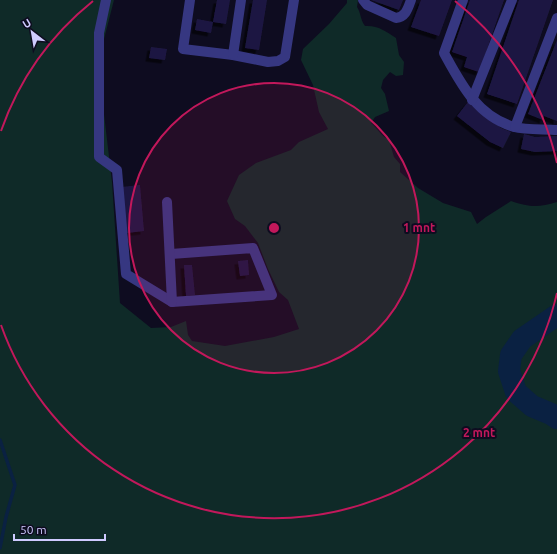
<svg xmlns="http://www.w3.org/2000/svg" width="557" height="554" viewBox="0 0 557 554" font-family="Ubuntu,sans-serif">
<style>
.green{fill:#0f2a28}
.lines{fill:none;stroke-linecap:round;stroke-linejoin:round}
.stream{stroke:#0a2142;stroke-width:3.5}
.river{stroke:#0a2142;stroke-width:22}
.building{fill:#1e1842;filter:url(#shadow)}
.minor{stroke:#363781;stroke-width:10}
.ring{fill:none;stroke:#c2185b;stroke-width:2}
.centre{fill:#c2185b;stroke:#0e0c20;stroke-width:2}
.ring-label{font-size:12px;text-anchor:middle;font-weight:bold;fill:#c2185b;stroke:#0e0c20;stroke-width:4;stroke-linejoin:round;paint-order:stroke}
</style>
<defs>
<filter id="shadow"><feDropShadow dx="-3.5" dy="3.5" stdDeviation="0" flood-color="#0009"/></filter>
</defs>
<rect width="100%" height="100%" fill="#0e0c20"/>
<!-- green -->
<path class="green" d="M0,0H114L104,39V114L112,182L120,303L151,328L171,327L186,321L188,335L192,341L225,346L274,337L299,329L288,300L279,292L268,269L258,243L245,226L235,219L227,201L239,175L256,163L291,150L299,142L328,129L319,112L313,85L301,60L303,49L329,24L347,3V0H358L357,7C361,13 360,19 365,26C377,25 386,31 396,38L399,55L404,62L403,75L396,76L390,72L383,80L381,88L385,94L389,111L375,117L371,123C378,129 381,136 389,140L394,157L400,164V172L418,188L443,203L471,212L477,224L486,217L511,201C529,207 538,208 557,202V554H0Z"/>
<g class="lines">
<!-- stream -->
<path class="stream" d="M0,440L15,485L6,517L0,548"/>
<!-- river -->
<path class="river" d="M557,315L522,339L511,355L509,371L516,392L532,406L551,414L557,418"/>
</g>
<!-- building -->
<g class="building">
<path d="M217,0H230L226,24L213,22Z"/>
<path d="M253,0H267L259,50L245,48Z"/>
<path d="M371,0H403L399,10Z"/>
<path d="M421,0H452L439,36L411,27Z"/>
<path d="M470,0H504L479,72L464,67L467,57L452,52Z"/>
<path d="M519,0H553L517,104L487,94Z"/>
<path d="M197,19L213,22L211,33L195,30Z"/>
<path d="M557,40V121L544,116L543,120L528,114Z"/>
<path d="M151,47L167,49L165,60L149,58Z"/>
<path d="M468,102L501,128L511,132L503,148L490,142L457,116Z"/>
<path d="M524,134L535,137L557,136V151L535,152L521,149Z"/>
<path d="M140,185L144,231L126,233L122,187Z"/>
<path d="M248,260L249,275L240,276L238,261Z"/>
<path d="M184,265H192L195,295L186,296Z"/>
</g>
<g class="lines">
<!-- minor -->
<g class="minor">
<path d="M106,0L99,33V157L117,170L126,274L172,302L272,295L253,248L171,254"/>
<path d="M190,0L183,49L233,55L268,62L278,61L285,57L294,0"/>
<path d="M363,0L367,5L396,18C406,17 408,8 411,0"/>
<path d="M463,0L444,53C461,84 477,116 514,127C526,130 544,129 557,130"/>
<path d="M233,55L241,0"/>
<path d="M472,100L512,0"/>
<path d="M515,127L557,18"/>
<path d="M167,202L172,302"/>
</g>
</g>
<!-- distance rings -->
<circle cx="274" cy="228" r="145" fill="#c2185b" fill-opacity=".12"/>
<g class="ring">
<circle cx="274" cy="228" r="145"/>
<path d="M557 293A290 290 0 0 1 1 325M1 131A290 290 0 0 1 93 1M455 1A290 290 0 0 1 557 163"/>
</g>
<circle cx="274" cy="228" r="6" class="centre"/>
<g class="ring-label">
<text x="419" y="232">1 mnt</text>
<text x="479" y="437">2 mnt</text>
</g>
<!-- north arrow -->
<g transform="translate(32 32) rotate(329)" stroke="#0e0c20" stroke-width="3" paint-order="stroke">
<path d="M0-3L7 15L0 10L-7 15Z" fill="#cfcbff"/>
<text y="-6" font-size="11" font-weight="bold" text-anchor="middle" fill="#cfcbff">U</text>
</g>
<!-- scale -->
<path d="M14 534v6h91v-6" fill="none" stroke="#cfcbff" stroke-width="2"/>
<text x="20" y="534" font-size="12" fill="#cfcbff" stroke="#0e0c20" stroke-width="3" paint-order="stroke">50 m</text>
</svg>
